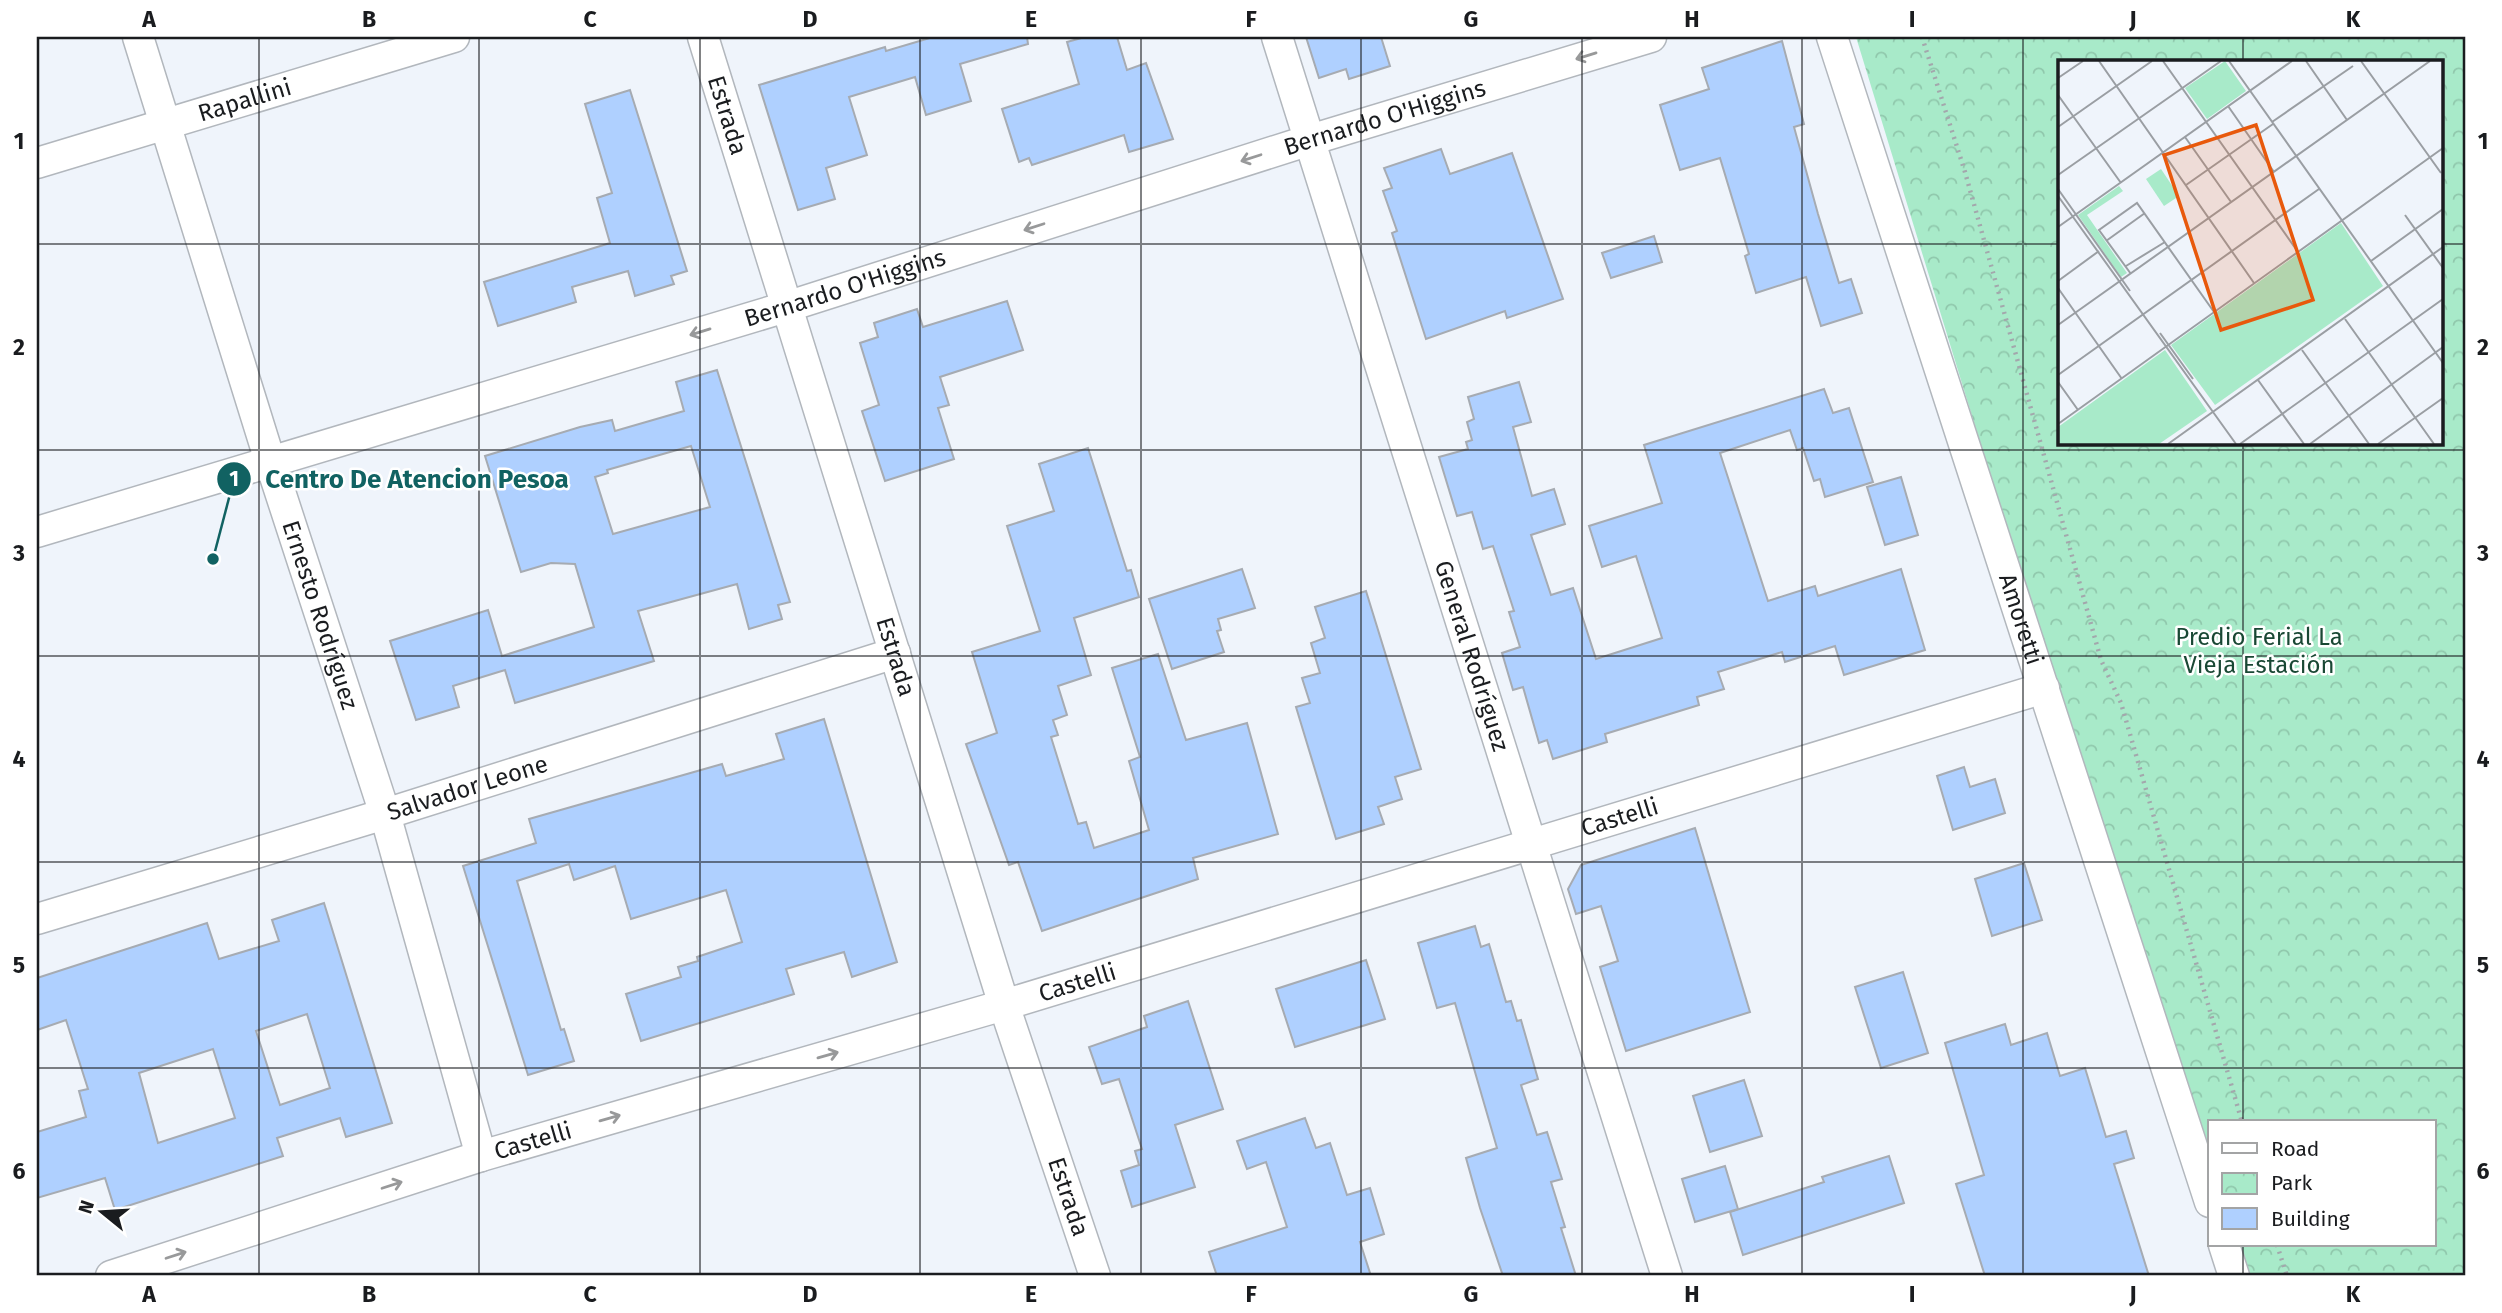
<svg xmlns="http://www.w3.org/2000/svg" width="2502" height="1313" viewBox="0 0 2502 1313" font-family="'Fira Sans',sans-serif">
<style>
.park{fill:url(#park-crowns);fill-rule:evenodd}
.building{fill:#afd0ff;stroke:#a6abb2;stroke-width:2;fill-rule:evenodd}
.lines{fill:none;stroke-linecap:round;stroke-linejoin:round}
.street-casing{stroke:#b2b7bd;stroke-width:33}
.path{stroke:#a3a7ac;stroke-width:4.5;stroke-dasharray:2 5;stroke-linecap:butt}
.street{stroke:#fff;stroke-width:30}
.oneway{stroke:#98999a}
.grid{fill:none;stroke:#1a1c1f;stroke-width:2;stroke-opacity:0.55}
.labels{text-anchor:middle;stroke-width:5;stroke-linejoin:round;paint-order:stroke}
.street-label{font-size:24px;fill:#1a1c1f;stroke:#fff}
.park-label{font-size:24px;fill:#194834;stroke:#fff}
.inset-road{fill:none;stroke:#9a9ea3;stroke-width:2}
.view{fill:#e8590c;fill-opacity:0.15;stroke:#e8590c;stroke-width:3.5}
.inset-edge{fill:none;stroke:#1a1c1f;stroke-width:3.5}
.leader{fill:none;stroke:#116262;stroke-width:2.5}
.callout-dot{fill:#116262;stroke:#fff;stroke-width:2.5}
.mark-label{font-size:21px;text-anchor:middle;font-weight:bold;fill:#fff}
.callout-label{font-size:26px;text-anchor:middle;font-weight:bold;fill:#116262;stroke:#fff;stroke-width:5;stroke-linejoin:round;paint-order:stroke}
.neatline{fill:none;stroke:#1a1c1f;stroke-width:2.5}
.grid-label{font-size:23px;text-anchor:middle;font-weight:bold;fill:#1a1c1f}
</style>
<defs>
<pattern id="park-crowns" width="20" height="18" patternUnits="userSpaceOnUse" patternTransform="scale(1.75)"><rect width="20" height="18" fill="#a8eac9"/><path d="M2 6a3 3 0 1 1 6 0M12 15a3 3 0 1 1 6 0" fill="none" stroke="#90c8ac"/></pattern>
</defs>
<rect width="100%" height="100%" fill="#eff4fb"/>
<!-- park -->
<path class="park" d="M1856,37H2465V1276H2235L2225,1245H2434V1122H2210V1194ZM2059,61H2441V443H2059Z"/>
<!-- building -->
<g class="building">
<path d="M933,37H1027L1028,44L960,64L971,101L926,115L915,77L849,97L867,155L826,168L835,199L798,210L759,85L885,47L886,51Z"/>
<path d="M1085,37H1117L1127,70L1146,63L1173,139L1129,152L1124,135L1032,165L1029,158L1019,162L1002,109L1079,84L1067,42Z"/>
<path d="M1306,37H1381L1390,66L1349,79L1346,69L1319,78Z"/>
<path d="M1782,41L1804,124L1794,127L1818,214L1839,283L1851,279L1862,313L1821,326L1806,277L1756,293L1745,256L1749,254L1720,158L1680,170L1660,105L1709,89L1702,68Z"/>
<path d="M630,90L687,271L671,276L674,284L635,296L628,271L572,287L576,302L498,326L484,282L610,243L597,198L612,193L585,104Z"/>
<path d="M1441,149L1450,174L1512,153L1563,299L1507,318L1505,311L1426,339L1392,233L1397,231L1383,191L1392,188L1384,168Z"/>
<path d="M1654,236L1662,262L1611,278L1602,253Z"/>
<path d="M1007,301L1023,350L940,377L949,405L938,408L954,459L885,481L862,411L879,405L860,343L878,337L874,323L917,309L923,327Z"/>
<path d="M717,370L790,602L778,605L782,619L749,629L737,584L638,611L654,661L515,703L505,670L453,686L459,707L416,720L390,641L488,610L502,656L594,627L575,564L551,563L521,572L485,456L580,427L612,420L615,431L684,411L676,382ZM691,446L710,507L613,534L595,477L608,473L607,470Z"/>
<path d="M1519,382L1531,422L1513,427L1532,496L1554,489L1565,524L1531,535L1551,595L1573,588L1596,659L1662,638L1636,556L1602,567L1589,526L1662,503L1644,445L1824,389L1833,413L1849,408L1873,482L1825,497L1820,479L1814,481L1803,448L1797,450L1790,430L1720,453L1768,601L1815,586L1818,596L1901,569L1925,650L1844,675L1835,646L1785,662L1782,652L1718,672L1724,689L1697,697L1699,705L1605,734L1607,742L1553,759L1547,740L1539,743L1523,687L1513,690L1502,653L1520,647L1509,612L1514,611L1493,546L1483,549L1472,512L1457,516L1439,457L1468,449L1466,442L1472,440L1467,422L1474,419L1468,397Z"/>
<path d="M1088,448L1127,571L1131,570L1139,597L1074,618L1091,675L1058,686L1067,715L1053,720L1058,735L1051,737L1078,824L1086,822L1094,848L1149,830L1129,761L1140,757L1112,668L1158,654L1186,740L1247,723L1278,834L1193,858L1198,879L1042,931L1018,862L1009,865L966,744L997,733L972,652L1040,631L1007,526L1054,511L1039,464Z"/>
<path d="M1901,477L1918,535L1885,545L1867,487Z"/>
<path d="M1242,569L1255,608L1218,619L1221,630L1217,631L1224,652L1172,669L1149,599Z"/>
<path d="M1366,591L1421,769L1395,777L1402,799L1378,807L1384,824L1336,839L1296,707L1310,703L1302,678L1320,673L1311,643L1325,638L1315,607Z"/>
<path d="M824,719L897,962L852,977L844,952L786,969L794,994L641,1041L626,994L681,977L678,967L698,961L697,957L742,942L726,890L631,919L615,866L574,880L569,864L517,881L561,1030L564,1029L574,1061L528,1075L463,866L536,843L529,819L722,764L726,776L784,759L776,734Z"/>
<path d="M1964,767L1970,787L1995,779L2005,813L1953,830L1937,776Z"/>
<path d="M1695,828L1750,1012L1626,1051L1600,967L1618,961L1601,906L1576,914L1568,889L1581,865Z"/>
<path d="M2024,863L2042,920L1992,936L1975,879Z"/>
<path d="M324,903L392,1123L346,1137L340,1118L277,1138L283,1156L115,1210L105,1178L37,1198V1132L86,1117L79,1091L88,1089L66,1020L37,1030V978L207,923L219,959L279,941L272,920ZM307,1014L330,1088L280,1105L256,1031ZM213,1049L235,1118L158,1143L139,1073Z"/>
<path d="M1475,926L1481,947L1489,944L1506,1002L1511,1001L1517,1021L1521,1020L1538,1079L1521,1085L1537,1135L1547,1132L1562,1179L1551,1182L1565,1227L1561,1228L1576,1276H1503L1480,1208L1466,1158L1497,1148L1455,1003L1437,1008L1418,943Z"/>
<path d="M1366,960L1385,1019L1295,1047L1276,989Z"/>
<path d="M1903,972L1928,1053L1881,1068L1855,987Z"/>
<path d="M1188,1001L1223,1109L1175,1125L1195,1187L1132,1207L1121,1171L1139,1165L1135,1151L1142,1149L1119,1079L1102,1084L1089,1047L1147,1027L1144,1016Z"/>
<path d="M2005,1024L2011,1045L2047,1033L2060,1076L2085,1068L2106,1137L2126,1131L2134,1158L2114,1164L2149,1276H1985L1956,1184L1984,1175L1945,1043Z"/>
<path d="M1744,1080L1762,1136L1710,1152L1693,1096Z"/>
<path d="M1305,1118L1316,1148L1330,1143L1347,1195L1370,1188L1384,1234L1360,1242L1371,1276H1217L1209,1252L1287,1227L1266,1162L1247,1169L1237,1141Z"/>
<path d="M1889,1156L1904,1203L1743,1255L1730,1212L1824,1182L1822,1177Z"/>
<path d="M1725,1166L1738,1209L1695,1222L1682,1179Z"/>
</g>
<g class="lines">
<!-- street casing -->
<g class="street-casing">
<g id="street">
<path id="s1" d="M138,37L270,461L385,814L481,1156"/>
<path id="s2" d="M703,37L1004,1005L1095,1276"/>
<path id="s3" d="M1277,37L1667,1276"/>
<path id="s4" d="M1832,37L2210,1202"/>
<path id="s5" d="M37,163L454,37"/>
<path id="s6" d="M37,532L786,307L1310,140L1651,37"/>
<path id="s7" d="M37,919L385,814L895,653"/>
<path d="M2224,1245L2234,1276"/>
<path id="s8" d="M111,1276L481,1156L1004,1005L2044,688"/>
</g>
</g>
<!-- path -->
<g class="path">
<path d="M1922,37L1965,172L2101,660L2121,703L2242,1122"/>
<path d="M2277,1245L2287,1276"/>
</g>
<!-- street -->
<use href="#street" class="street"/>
</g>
<!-- one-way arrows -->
<defs><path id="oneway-shaft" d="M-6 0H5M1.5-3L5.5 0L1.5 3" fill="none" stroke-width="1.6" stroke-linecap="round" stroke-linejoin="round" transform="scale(1.75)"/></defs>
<g class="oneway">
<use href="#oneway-shaft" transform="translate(1586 56) rotate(163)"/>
<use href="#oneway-shaft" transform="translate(1251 158) rotate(162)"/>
<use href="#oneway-shaft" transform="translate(1034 227) rotate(162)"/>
<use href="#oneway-shaft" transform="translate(700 332) rotate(163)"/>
<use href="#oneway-shaft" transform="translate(828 1055) rotate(-16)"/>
<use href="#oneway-shaft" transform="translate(610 1118) rotate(-16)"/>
<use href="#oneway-shaft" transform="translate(392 1185) rotate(-18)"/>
<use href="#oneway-shaft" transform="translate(176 1255) rotate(-18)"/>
</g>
<!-- grid -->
<path class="grid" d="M259,37V1276M479,37V1276M700,37V1276M920,37V1276M1141,37V1276M1361,37V1276M1582,37V1276M1802,37V1276M2023,37V1276M2243,37V61M37,244H2059M2441,244H2465M2243,443V1122M37,450H2465M37,656H2465M37,862H2465M37,1068H2465M2243,1245V1276"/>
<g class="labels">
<!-- street labels -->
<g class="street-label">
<text dy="8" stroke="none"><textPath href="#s5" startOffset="217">Rapallini</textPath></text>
<text dy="8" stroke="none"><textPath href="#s2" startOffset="82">Estrada</textPath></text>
<text dy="8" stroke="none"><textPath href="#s6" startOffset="1410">Bernardo O'Higgins</textPath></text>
<text dy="8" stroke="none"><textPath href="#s6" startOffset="844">Bernardo O'Higgins</textPath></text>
<text dy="8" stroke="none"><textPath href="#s1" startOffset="606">Ernesto Rodríguez</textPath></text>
<text dy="8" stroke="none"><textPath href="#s4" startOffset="612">Amoretti</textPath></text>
<text dy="8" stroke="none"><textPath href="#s2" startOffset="649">Estrada</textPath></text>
<text dy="8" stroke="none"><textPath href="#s3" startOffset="649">General Rodríguez</textPath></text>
<text dy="8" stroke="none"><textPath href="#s7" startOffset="450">Salvador Leone</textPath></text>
<text dy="8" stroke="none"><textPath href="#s8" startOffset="1577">Castelli</textPath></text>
<text dy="8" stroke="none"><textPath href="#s8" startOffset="1010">Castelli</textPath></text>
<text dy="8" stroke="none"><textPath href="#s8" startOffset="443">Castelli</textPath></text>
<text dy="8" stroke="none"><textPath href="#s2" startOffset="1216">Estrada</textPath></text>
</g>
<!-- park labels -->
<g class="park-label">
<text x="2259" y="645">Predio Ferial La<tspan x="2259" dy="28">Vieja Estación</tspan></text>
</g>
</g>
<!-- overview -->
<g transform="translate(2058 60)">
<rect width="385" height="385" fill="#eff4fb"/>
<path d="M167,1L188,31L149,59L127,28ZM61,126L65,131L29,155L69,213L63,217L20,155ZM283,163L325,226L157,345L113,285ZM107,290L149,351L101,384H0V367Z" fill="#a8eac9"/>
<path d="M103,109L121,136L106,146L88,119Z" fill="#a8eac9"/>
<path class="inset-road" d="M41,1L196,223M105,1L240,192M171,1L385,303M248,1L289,60M303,1L383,113M0,18L25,1M0,35L63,123M170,46L216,112M214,62L295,6M0,67L94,1M127,77L173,142M0,115L163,1M128,125L215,64M0,129L72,231M0,136L178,384M347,155L385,208M0,167L234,1M48,181L87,153M313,201L385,149M68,206L107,182M73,214L41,170L79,143L156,252M0,221L41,191M0,228L64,319M287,259L376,384M0,265L372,1M102,273L135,319M244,290L311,384M0,315L261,129M200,320L246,384M0,322L20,350M0,364L385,88M110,384L385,187M182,384L385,239M252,384L385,287M320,384L385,338"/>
<path class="view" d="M198,65L255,240L163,270L106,95Z"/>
<rect width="385" height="385" class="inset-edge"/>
</g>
<!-- callouts -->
<path class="leader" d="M213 559L234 479"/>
<g class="callout-dot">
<circle cx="213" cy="559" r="7"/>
<circle cx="234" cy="479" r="18"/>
</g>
<g class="mark-label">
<text x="234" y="486">1</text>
</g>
<g class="callout-label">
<text x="417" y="488">Centro De Atencion Pesoa</text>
</g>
<!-- border -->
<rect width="2502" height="1313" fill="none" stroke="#ffffff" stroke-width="77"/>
<!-- legend -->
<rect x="2208" y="1120" width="228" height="126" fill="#ffffff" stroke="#a3a4a5" stroke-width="2"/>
<rect x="2222" y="1143" width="35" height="10" fill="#ffffff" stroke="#a3a4a5" stroke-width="2"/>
<text x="2271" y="1156" font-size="21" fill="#1a1c1f">Road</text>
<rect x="2222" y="1173" width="35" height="21" fill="url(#park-crowns)" stroke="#a3a4a5" stroke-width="2"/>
<text x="2271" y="1190" font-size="21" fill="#1a1c1f">Park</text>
<rect x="2222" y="1208" width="35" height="21" fill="#afd0ff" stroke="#a3a4a5" stroke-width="2"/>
<text x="2271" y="1226" font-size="21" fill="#1a1c1f">Building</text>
<!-- north arrow -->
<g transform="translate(102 1212) rotate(288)" stroke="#ffffff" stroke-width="5" paint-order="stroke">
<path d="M0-5L12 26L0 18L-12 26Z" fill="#1a1c1f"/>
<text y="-10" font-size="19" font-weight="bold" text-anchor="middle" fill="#1a1c1f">N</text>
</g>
<rect x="38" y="38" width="2426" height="1236" class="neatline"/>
<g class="grid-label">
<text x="149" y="27">A</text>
<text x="369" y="27">B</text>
<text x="590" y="27">C</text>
<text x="810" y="27">D</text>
<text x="1031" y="27">E</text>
<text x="1251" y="27">F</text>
<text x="1471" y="27">G</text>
<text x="1692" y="27">H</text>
<text x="1912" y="27">I</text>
<text x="2133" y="27">J</text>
<text x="2353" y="27">K</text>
<text x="19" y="149">1</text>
<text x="2483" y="149">1</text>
<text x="19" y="355">2</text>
<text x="2483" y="355">2</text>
<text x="19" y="561">3</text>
<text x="2483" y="561">3</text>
<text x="19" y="767">4</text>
<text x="2483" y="767">4</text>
<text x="19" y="973">5</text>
<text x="2483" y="973">5</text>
<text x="19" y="1179">6</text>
<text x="2483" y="1179">6</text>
<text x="149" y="1302">A</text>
<text x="369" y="1302">B</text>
<text x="590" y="1302">C</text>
<text x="810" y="1302">D</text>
<text x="1031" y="1302">E</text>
<text x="1251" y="1302">F</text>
<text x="1471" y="1302">G</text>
<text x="1692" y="1302">H</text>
<text x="1912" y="1302">I</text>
<text x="2133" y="1302">J</text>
<text x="2353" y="1302">K</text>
</g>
</svg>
